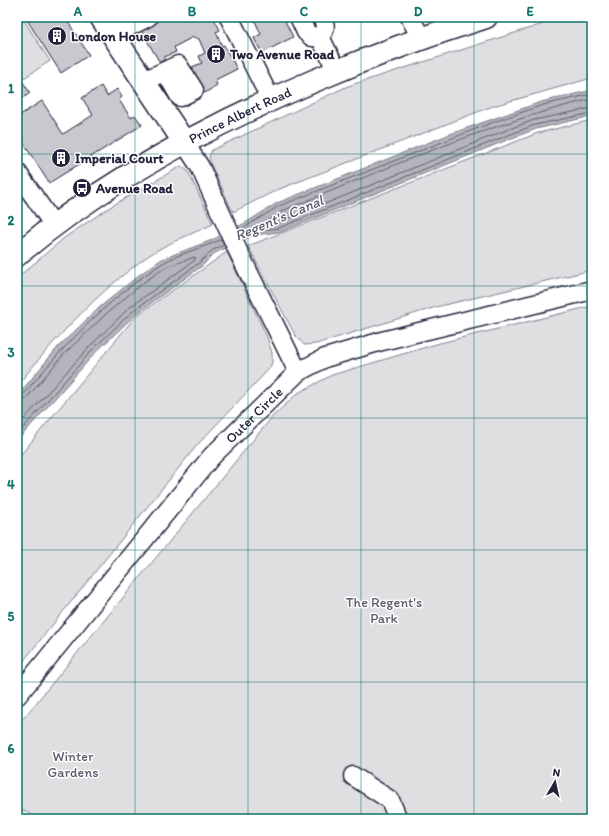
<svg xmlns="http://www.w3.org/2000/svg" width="609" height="836" viewBox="0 0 609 836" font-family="Itim,sans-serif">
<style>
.green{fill:#dfdfe2;stroke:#80808e}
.water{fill:#b4b4bc;stroke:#7a7a88}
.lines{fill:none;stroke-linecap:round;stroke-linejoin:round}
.shore{stroke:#5c5c6f;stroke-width:1}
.building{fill:#c8c8cf;stroke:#22223b}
.minor-casing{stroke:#22223b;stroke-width:21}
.major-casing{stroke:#22223b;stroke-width:25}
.minor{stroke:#fff;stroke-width:18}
.major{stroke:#fff;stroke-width:22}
.grid{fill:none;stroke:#0f766e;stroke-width:1;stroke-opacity:0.55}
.labels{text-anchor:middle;stroke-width:3;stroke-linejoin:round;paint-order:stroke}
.poi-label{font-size:14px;font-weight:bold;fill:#22223b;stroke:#fff;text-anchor:start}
.street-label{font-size:14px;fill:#22223b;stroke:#fff}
.park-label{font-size:14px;fill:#5b5b6d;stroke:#fff}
.water-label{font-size:15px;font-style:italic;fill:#5c5c6f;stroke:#fff}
.neatline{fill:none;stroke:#0f766e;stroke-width:1.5}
.grid-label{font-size:13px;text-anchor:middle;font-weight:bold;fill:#0f766e}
</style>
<rect width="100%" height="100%" fill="#fff"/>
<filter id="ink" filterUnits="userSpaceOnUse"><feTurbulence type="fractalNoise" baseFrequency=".025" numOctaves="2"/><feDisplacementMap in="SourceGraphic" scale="8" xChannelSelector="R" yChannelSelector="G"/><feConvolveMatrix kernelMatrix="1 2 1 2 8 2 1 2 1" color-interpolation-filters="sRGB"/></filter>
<g filter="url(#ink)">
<!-- green -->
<g class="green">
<path d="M565,17H592V78L493,106L277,190L233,212L211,165L209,157L212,150L348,86Z"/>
<path d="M23,19L50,61L24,78L17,68V23Z"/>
<path d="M592,120V270L436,307L316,344L304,345L295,335L248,246L538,133Z"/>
<path d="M181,166L188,171L213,224C192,234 167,243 148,256C99,291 54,339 17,386V278L64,238L110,207Z"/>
<path d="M227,252L267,337L272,353V362L270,368L198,444L17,669V459L136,316Z"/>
<path d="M592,306V819H39L17,807V726L273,416L298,393L332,375L440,343Z"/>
</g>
<!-- water -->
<path class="water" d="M592,90V116L536,129L507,140L280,232L254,235L215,253L202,266L136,314L96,352L17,441V396L59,346L100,307L139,275L162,259L212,240L247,222L277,203L450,134L541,102Z"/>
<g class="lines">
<!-- shore -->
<g class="shore">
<path d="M592,99C485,124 384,170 282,211L265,223L267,225L278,223L504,131L534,120L592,108"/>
<path d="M240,230L279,206L496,121L543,105L592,94"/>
<path d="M242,236L253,231L279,228L506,136L535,125L592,113"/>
<path d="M17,398L22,396C63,347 108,298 163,263C180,253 203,248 222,239"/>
<path d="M17,403L25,400L65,353L106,314L144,282L166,267L195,257V260L130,307L90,346L17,427"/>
<path d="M17,435L93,349L133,311L199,263L213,250L224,245"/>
</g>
</g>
<!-- building -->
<g class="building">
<path d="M25,17H65L89,55L61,73Z"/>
<path d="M156,17H213L220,30L216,32L222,46L224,45L237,69L215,80L217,85L205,93L202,90L192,67L202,63L199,56L205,53L199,39L193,37L174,47L176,52L164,57V61H159L139,27Z"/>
<path d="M253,17H283L293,37L262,53L254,38L261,34Z"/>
<path d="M17,73L30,93L17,102Z"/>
<path d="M101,86L107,96L117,89L122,97L119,100L131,118L135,115L142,125L49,183L17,133V117L42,101L63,134L93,115L82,98Z"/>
</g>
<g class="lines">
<!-- minor casing -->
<g class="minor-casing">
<g id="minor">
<path d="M229,17L271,100"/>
<path d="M299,17L306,32L312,37H320C326,30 326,25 322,17"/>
<path d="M410,17L421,38"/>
<path d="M113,35L148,17"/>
<path d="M320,37L337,71"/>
<path d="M144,81L178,65L194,90L180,97L165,71"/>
<path d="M184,142L200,167L238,251L298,372"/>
<path d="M17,172L53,224"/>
<path id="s1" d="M17,696L212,456L298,372L325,358L382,341L592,290"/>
<path d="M353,776L390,800L398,819"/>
</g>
</g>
<!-- major casing -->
<g class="major-casing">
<g id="major">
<path d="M101,17L184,142"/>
<path id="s2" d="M17,255C106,180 209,125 316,80C372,56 428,35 486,17"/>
</g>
</g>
<!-- minor -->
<use href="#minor" class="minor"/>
<!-- major -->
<use href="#major" class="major"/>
</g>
</g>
<!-- grid -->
<path class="grid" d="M135,17V819M248,17V819M361,17V819M474,17V819M17,154H592M17,286H592M17,418H592M17,550H592M17,682H592"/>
<!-- icons -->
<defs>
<g id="building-disc" transform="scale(1)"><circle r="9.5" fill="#22223b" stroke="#fff"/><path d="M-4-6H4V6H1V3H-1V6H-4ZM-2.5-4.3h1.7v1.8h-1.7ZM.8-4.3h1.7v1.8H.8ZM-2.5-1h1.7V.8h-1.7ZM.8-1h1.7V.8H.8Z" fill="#fff"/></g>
<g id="bus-disc" transform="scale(1)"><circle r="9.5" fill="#22223b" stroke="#fff"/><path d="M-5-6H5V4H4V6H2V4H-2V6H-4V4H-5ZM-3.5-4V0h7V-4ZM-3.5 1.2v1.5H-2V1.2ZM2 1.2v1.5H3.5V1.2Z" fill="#fff"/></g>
</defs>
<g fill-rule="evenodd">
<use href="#building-disc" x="57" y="36"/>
<use href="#building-disc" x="216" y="54"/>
<use href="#building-disc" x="61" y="158"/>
<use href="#bus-disc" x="82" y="188"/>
</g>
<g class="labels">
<!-- poi labels -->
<g class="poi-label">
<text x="71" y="41">London House</text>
<text x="230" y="59">Two Avenue Road</text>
<text x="75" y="163">Imperial Court</text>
<text x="96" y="193">Avenue Road</text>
</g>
<!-- street labels -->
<g class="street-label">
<text dy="5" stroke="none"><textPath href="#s2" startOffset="264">Prince Albert Road</textPath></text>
<text dy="5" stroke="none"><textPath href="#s1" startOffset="368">Outer Circle</textPath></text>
</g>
<!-- park labels -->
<g class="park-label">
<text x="384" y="607">The Regent's<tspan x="384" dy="16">Park</tspan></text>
<text x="73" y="761">Winter<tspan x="73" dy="16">Gardens</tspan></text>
</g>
<!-- water labels -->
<g class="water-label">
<text transform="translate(279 218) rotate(-23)" y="5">Regent's Canal</text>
</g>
</g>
<!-- margin -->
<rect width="609" height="836" fill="none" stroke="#fff" stroke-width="44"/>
<!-- north arrow -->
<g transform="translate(555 782) rotate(9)" stroke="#ffffff" stroke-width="3" paint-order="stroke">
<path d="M0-3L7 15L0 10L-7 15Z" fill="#22223b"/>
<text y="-6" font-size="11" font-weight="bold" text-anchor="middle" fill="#22223b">N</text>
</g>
<rect x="22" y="22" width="565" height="792" class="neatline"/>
<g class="grid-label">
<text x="78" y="16">A</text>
<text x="192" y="16">B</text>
<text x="304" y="16">C</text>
<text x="418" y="16">D</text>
<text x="530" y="16">E</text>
<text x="11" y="93">1</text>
<text x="11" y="225">2</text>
<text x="11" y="357">3</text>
<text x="11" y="489">4</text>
<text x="11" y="621">5</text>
<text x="11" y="753">6</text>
</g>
</svg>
